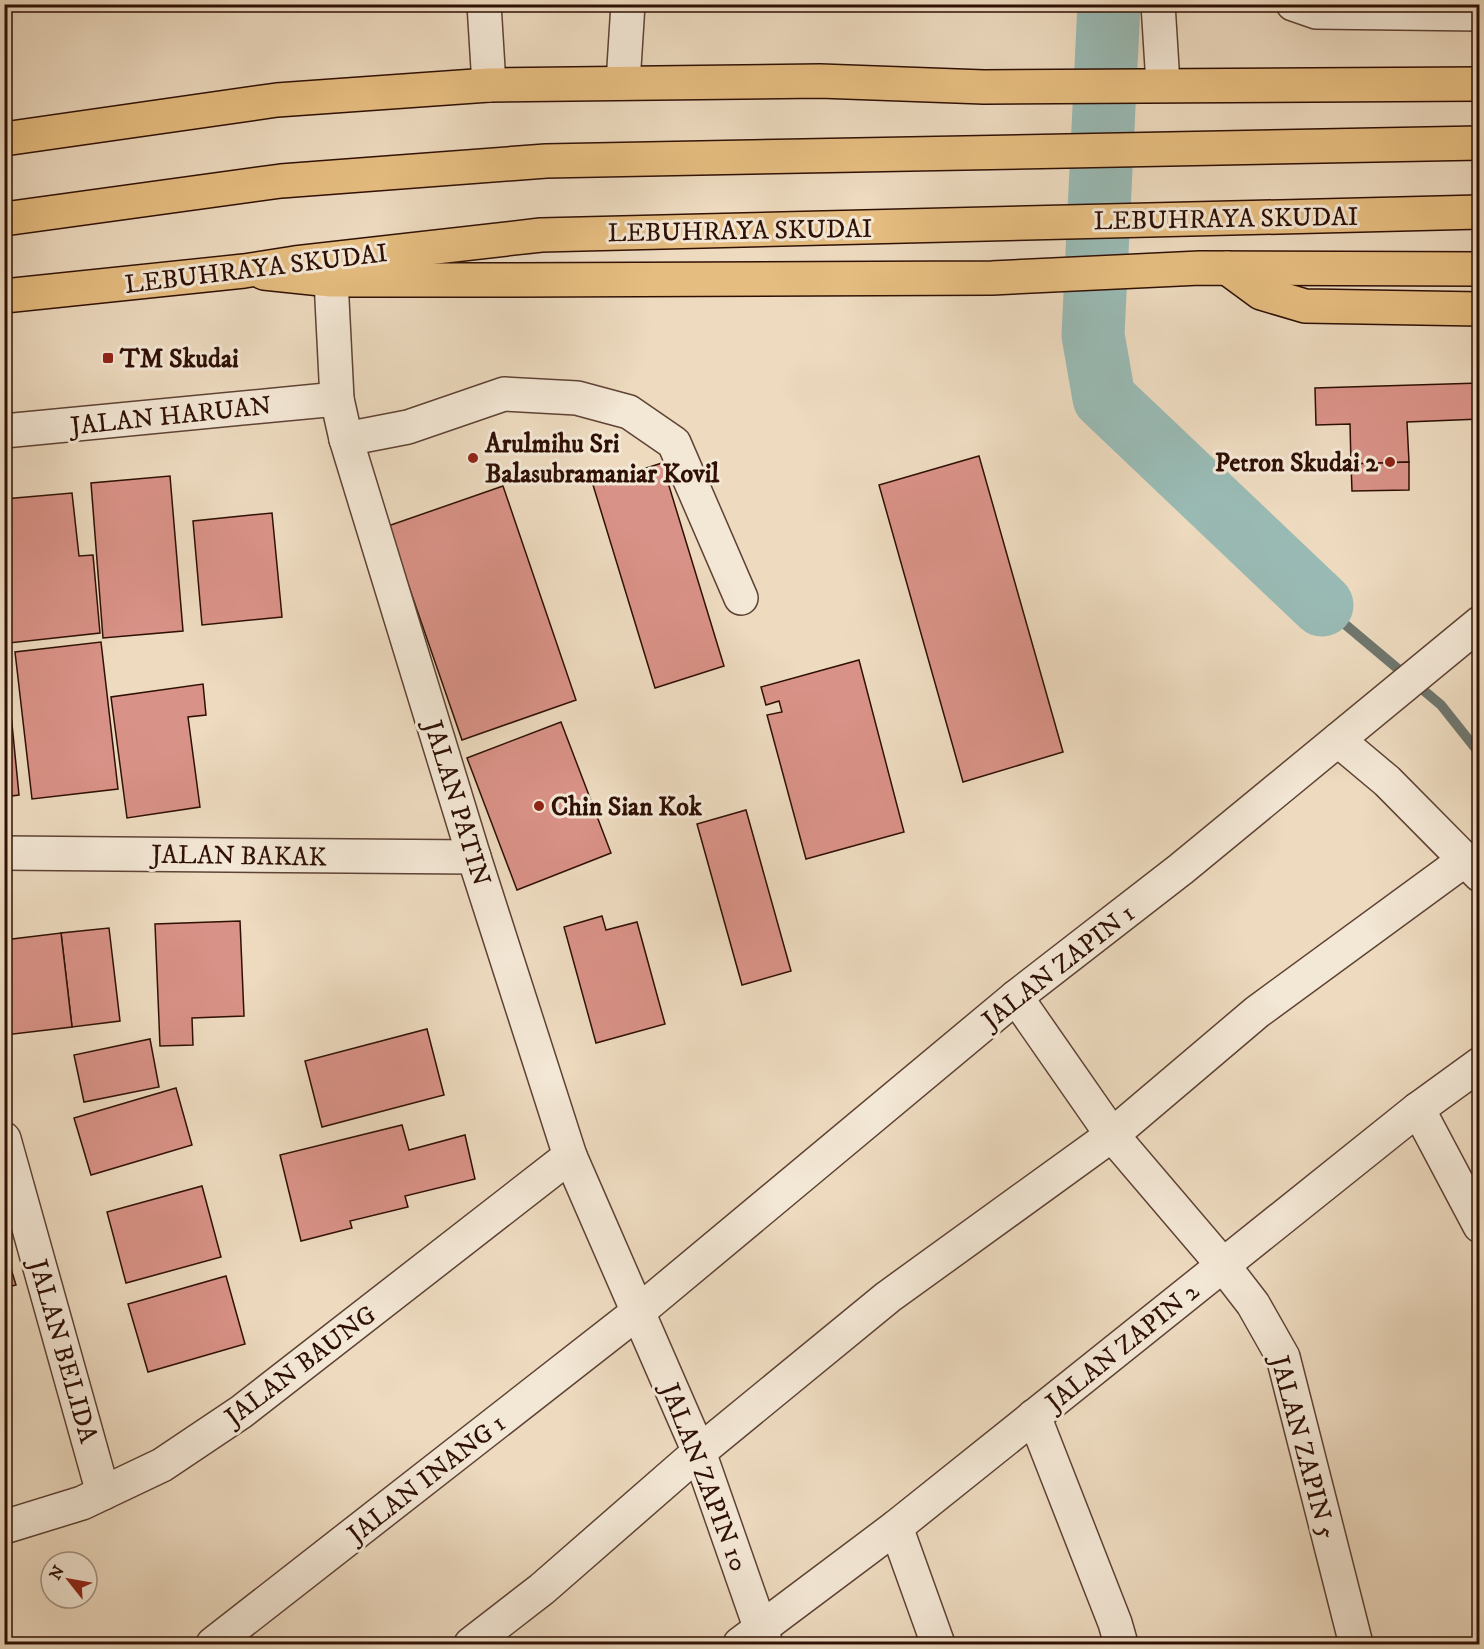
<svg xmlns="http://www.w3.org/2000/svg" width="1484" height="1649" viewBox="0 0 1484 1649" font-family="'IM FELL DW Pica',serif">
<style>
.lines{fill:none;stroke-linecap:round;stroke-linejoin:round}
.stream{stroke:#6f766e;stroke-width:10}
.river{stroke:#99bab4;stroke-width:63}
.building{fill:#d99287;stroke:#2f1005;stroke-width:1.5}
.minor-casing{stroke:#5e4234;stroke-width:36}
.major-casing{stroke:#2f1005;stroke-width:36}
.highway-casing{stroke:#2f1005;stroke-width:36}
.minor{stroke:#f3e7d5;stroke-width:33}
.major{stroke:#e6bd80;stroke-width:33}
.highway{stroke:#e6bd80;stroke-width:33}
.poi-dot{fill:#8f2418;stroke:#f3e7d5;stroke-width:2}
.labels{text-anchor:middle;stroke-width:6;stroke-linejoin:round;paint-order:stroke}
.street-label{font-size:26px;fill:#2f1005;stroke:#f3e7d5}
.poi-label{font-size:26px;font-weight:bold;fill:#2f1005;stroke:#f3e7d5;text-anchor:start}
</style>
<rect width="100%" height="100%" fill="#eddabf"/>
<filter id="stains"><feTurbulence type="fractalNoise" baseFrequency=".00333" numOctaves="4"/><feColorMatrix values="0 0 0 0 .2 0 0 0 0 .09 0 0 0 0 .02 0 0 0 .5 -.17"/></filter>
<radialGradient id="worn" r=".72"><stop offset=".6" stop-color="#630" stop-opacity="0"/><stop offset="1" stop-color="#630" stop-opacity=".3"/></radialGradient>
<g class="lines">
<!-- stream -->
<path class="stream" d="M1322,605L1441,705L1480,754"/>
<!-- river -->
<path class="river" d="M1109,4L1093,335L1104,398L1322,605"/>
</g>
<!-- building -->
<g class="building">
<path d="M1480,383V419L1407,422L1409,462L1351,464L1350,424L1316,425L1315,388Z"/>
<path d="M979,456L1063,752L963,782L879,485Z"/>
<path d="M1409,462V490L1352,491L1351,464Z"/>
<path d="M662,463L724,666L655,688L593,485Z"/>
<path d="M170,476L183,631L103,638L91,483Z"/>
<path d="M503,486L576,700L462,740L388,526Z"/>
<path d="M72,493L79,556L93,555L100,633L9,643L4,600V499Z"/>
<path d="M272,513L282,617L202,625L193,521Z"/>
<path d="M101,642L118,789L32,799L15,652Z"/>
<path d="M5,653L19,795L4,797V653Z"/>
<path d="M859,660L904,832L806,859L767,715L782,712L779,701L766,705L761,687Z"/>
<path d="M203,684L206,715L188,717L200,807L127,818L111,697Z"/>
<path d="M561,722L611,853L517,890L467,758Z"/>
<path d="M746,810L791,971L742,985L697,824Z"/>
<path d="M602,916L606,930L637,922L665,1024L596,1043L564,927Z"/>
<path d="M240,921L244,1016L192,1018L193,1045L160,1046L155,924Z"/>
<path d="M109,928L120,1021L72,1027L61,933Z"/>
<path d="M61,933L72,1027L5,1035L4,940Z"/>
<path d="M427,1029L444,1095L322,1127L305,1061Z"/>
<path d="M150,1039L159,1087L84,1102L74,1055Z"/>
<path d="M176,1088L192,1145L91,1175L74,1118Z"/>
<path d="M402,1125L409,1150L465,1135L475,1179L405,1196L408,1207L350,1221L352,1228L301,1241L280,1155Z"/>
<path d="M202,1186L221,1257L126,1283L107,1212Z"/>
<path d="M5,1249L16,1285L4,1288V1250Z"/>
<path d="M226,1276L245,1344L148,1372L128,1304Z"/>
</g>
<g class="lines">
<!-- minor casing -->
<g class="minor-casing">
<g id="minor">
<path d="M484,4L489,85"/>
<path d="M1158,4L1163,84"/>
<path d="M1293,4L1316,12L1480,14"/>
<path d="M623,83L628,4"/>
<path d="M331,280L337,399L346,439L474,857L570,1156L699,1452L766,1644"/>
<path d="M4,431L337,399"/>
<path d="M346,439L408,427L504,394L577,398L629,412L674,443L741,598"/>
<path d="M1338,740L1387,781L1480,875"/>
<path d="M4,853L474,857"/>
<path d="M1016,997L1112,1135L1222,1264L1253,1304L1283,1357L1356,1644"/>
<path d="M1418,1109L1480,1226"/>
<path d="M4,1139L103,1493"/>
<path d="M1034,1416L1115,1623L1121,1644"/>
<path d="M4,1527L82,1503L162,1465L241,1412L570,1156"/>
<path d="M896,1527L938,1644"/>
<path d="M213,1644L638,1312L1016,997L1181,869L1480,623"/>
<path d="M471,1644L542,1589L699,1452L888,1297L1112,1135L1257,1012L1466,859"/>
<path d="M740,1644L896,1527L1418,1109L1480,1064"/>
</g>
</g>
<!-- major casing -->
<g class="major-casing">
<g id="major">
<path d="M4,139L277,100L489,85L820,81L984,87L1480,84"/>
<path d="M1227,268L1261,293L1305,306L1480,309"/>
<path d="M264,273L331,280H513L992,278L1200,268L1480,269"/>
</g>
</g>
<!-- highway casing -->
<g class="highway-casing">
<g id="highway">
<path d="M4,219L281,181L546,161L1480,143"/>
<path d="M4,296L244,271L295,263L541,235L1480,212"/>
</g>
</g>
<!-- minor -->
<use href="#minor" class="minor"/>
<!-- major -->
<use href="#major" class="major"/>
<!-- highway -->
<use href="#highway" class="highway"/>
</g>
<!-- markers -->
<g class="poi-dot">
<rect x="102" y="352" width="12" height="12" rx="3"/>
<circle cx="473" cy="458" r="6"/>
<circle cx="1390" cy="462" r="6"/>
<circle cx="539" cy="806" r="6"/>
</g>
<g class="labels">
<!-- street labels -->
<g class="street-label">
<text transform="translate(1226 218) rotate(-1)" y="9">LEBUHRAYA SKUDAI</text>
<text transform="translate(740 230) rotate(-1)" y="9">LEBUHRAYA SKUDAI</text>
<text transform="translate(256 268) rotate(-7)" y="9">LEBUHRAYA SKUDAI</text>
<text transform="translate(171 415) rotate(-6)" y="9">JALAN HARUAN</text>
<text transform="translate(458 803) rotate(73)" y="9">JALAN PATIN</text>
<text transform="translate(239 855) rotate(1)" y="9">JALAN BAKAK</text>
<text transform="translate(1058 966) rotate(-38)" y="9">JALAN ZAPIN 1</text>
<text transform="translate(1122 1346) rotate(-39)" y="9">JALAN ZAPIN 2</text>
<text transform="translate(64 1351) rotate(74)" y="9">JALAN BELIDA</text>
<text transform="translate(300 1365) rotate(-37)" y="9">JALAN BAUNG</text>
<text transform="translate(1304 1447) rotate(75)" y="9">JALAN ZAPIN 5</text>
<text transform="translate(705 1477) rotate(69)" y="9">JALAN ZAPIN 10</text>
<text transform="translate(426 1478) rotate(-38)" y="9">JALAN INANG 1</text>
</g>
<!-- poi labels -->
<g class="poi-label">
<text x="120" y="367">TM Skudai</text>
<text x="485" y="452">Arulmihu Sri<tspan x="485" dy="30">Balasubramaniar Kovil</tspan></text>
<text x="1378" y="471" text-anchor="end">Petron Skudai 2</text>
<text x="551" y="815">Chin Sian Kok</text>
</g>
</g>
<!-- margin -->
<rect width="1484" height="1649" fill="none" stroke="#eddabf" stroke-width="24"/>
<rect x="6" y="6" width="1472" height="1637" fill="none" stroke="#2f1005" stroke-width="3"/>
<rect x="12" y="12" width="1460" height="1625" fill="none" stroke="#2f1005" stroke-width="1.5"/>
<!-- north arrow -->
<g transform="translate(69 1580) rotate(301)"><circle r="28" fill="#f3e7d5" stroke="#a59182" stroke-width="1.5"/>
<path d="M0-4.5L10 22L0 15L-10 22Z" fill="#8f2418"/>
<text y="-9" font-size="16" font-weight="bold" text-anchor="middle" fill="#2f1005">N</text>
</g>
<rect width="100%" height="100%" filter="url(#stains)"/>
<rect width="100%" height="100%" fill="url(#worn)"/>
</svg>
